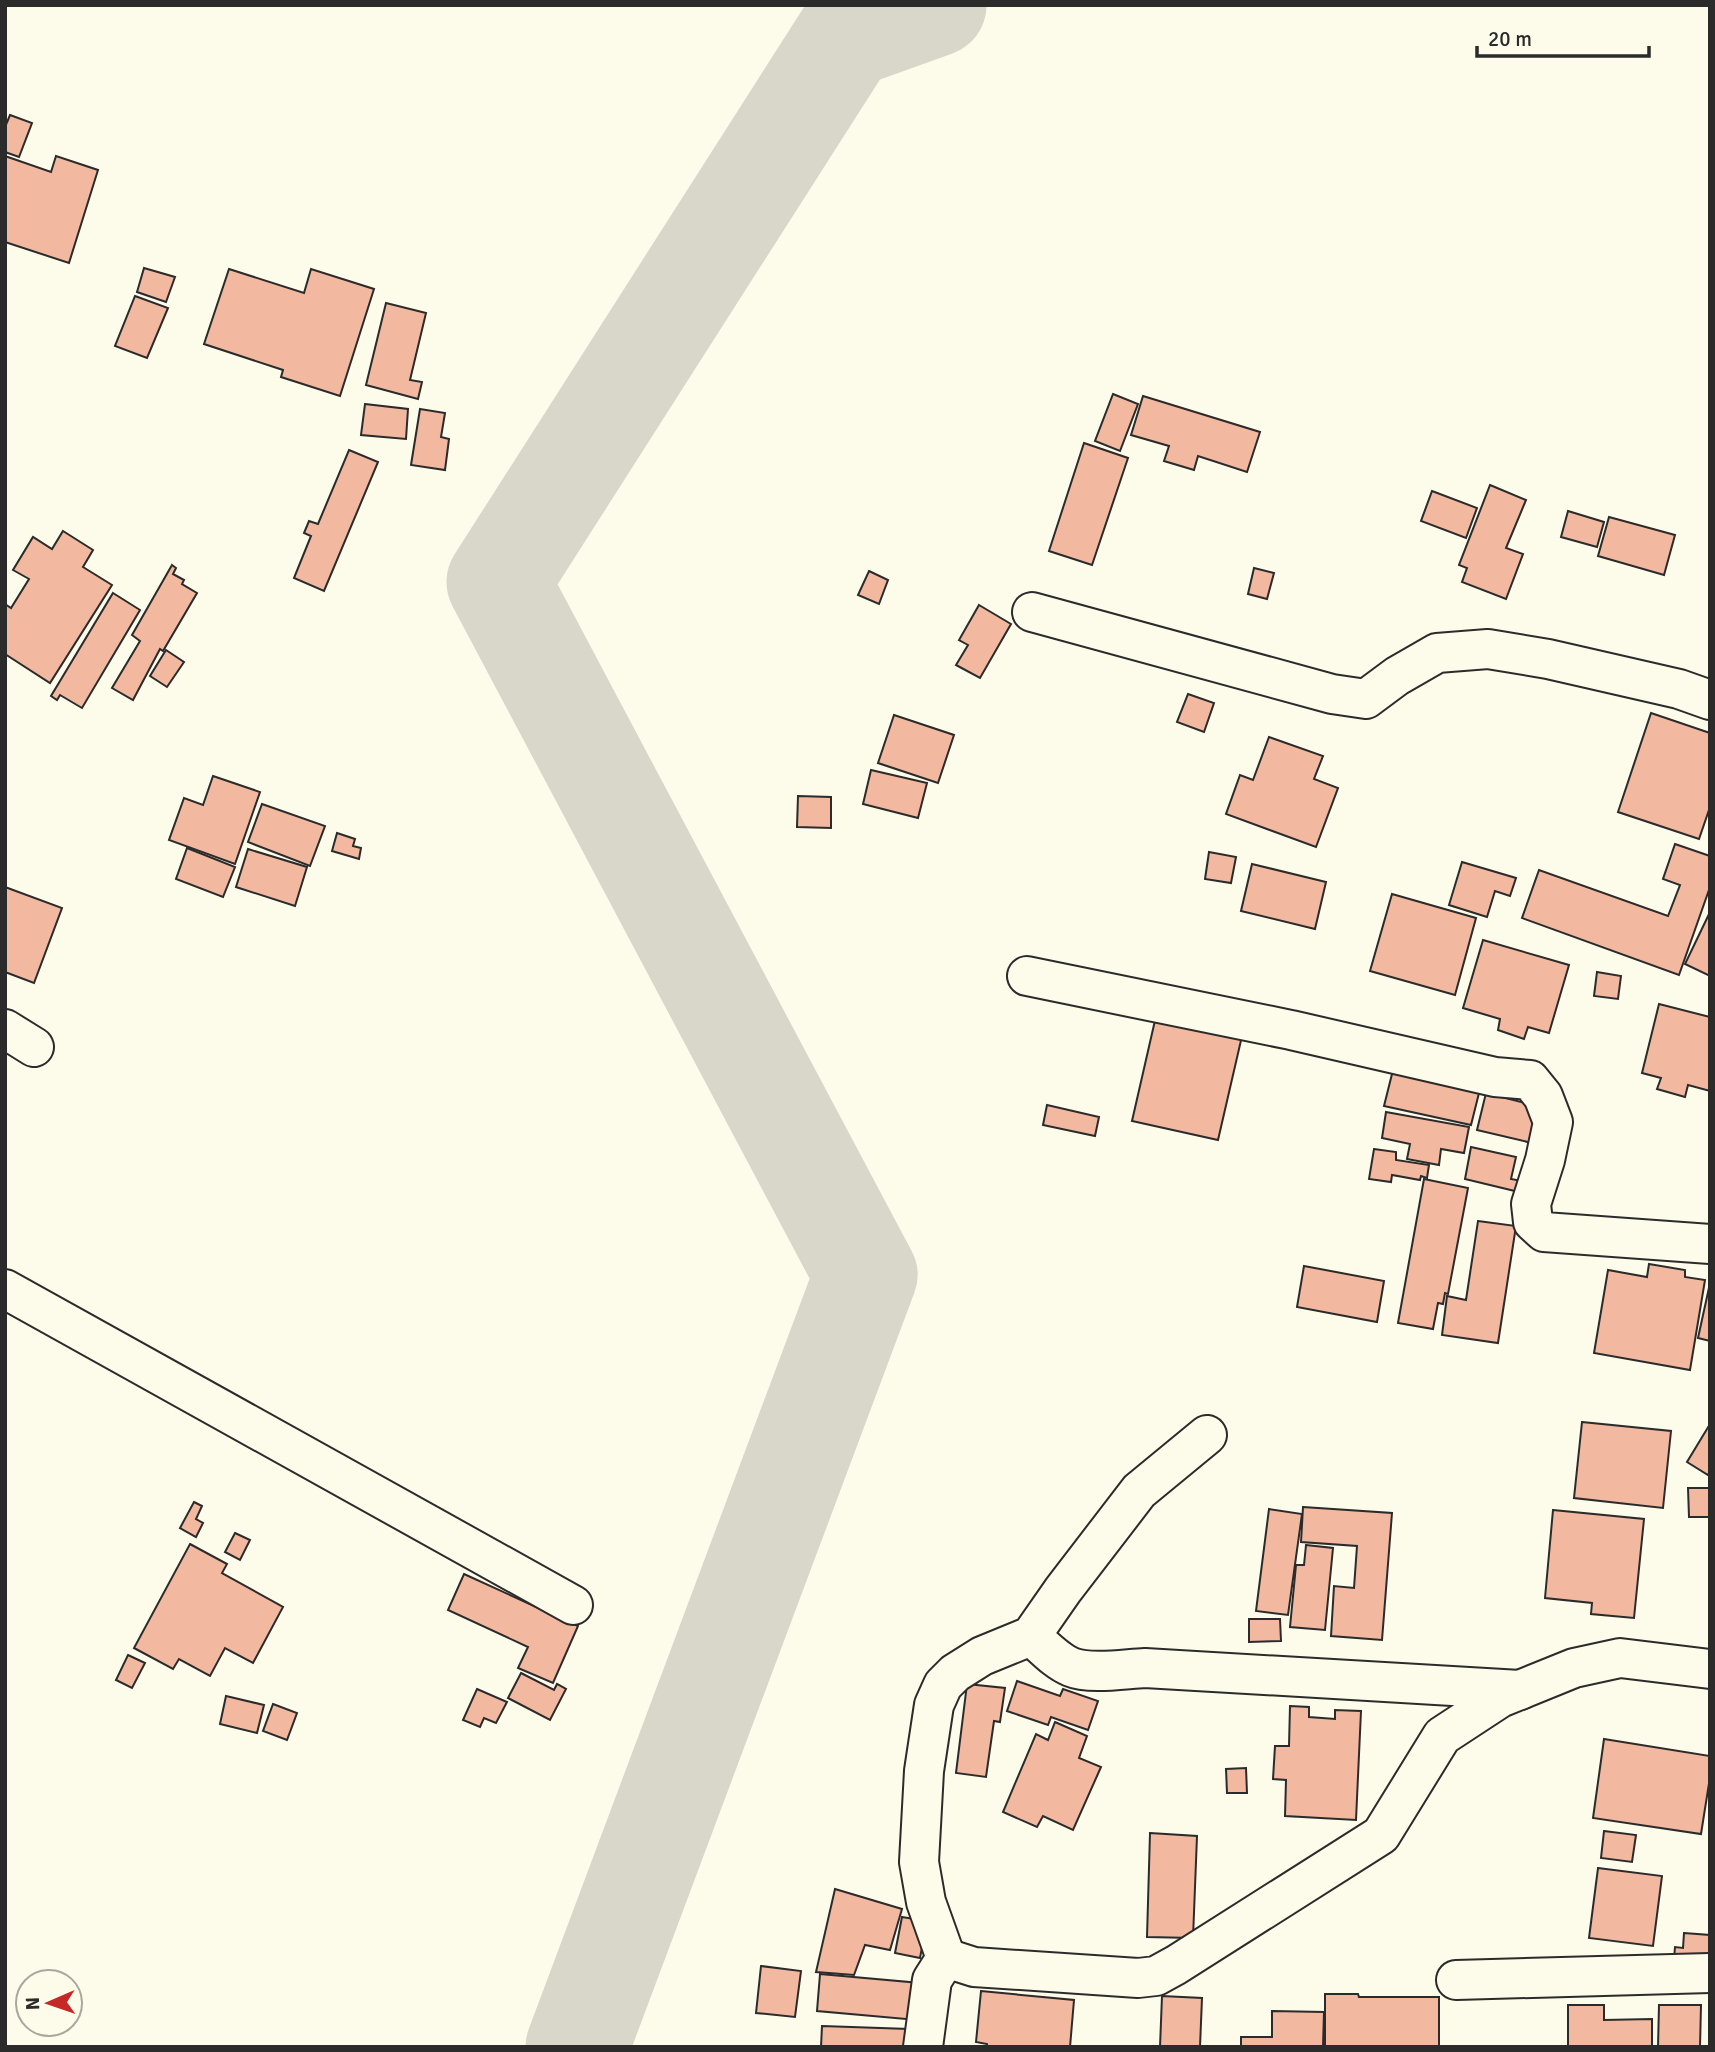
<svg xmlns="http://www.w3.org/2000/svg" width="1715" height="2052" viewBox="0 0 1715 2052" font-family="Signika,sans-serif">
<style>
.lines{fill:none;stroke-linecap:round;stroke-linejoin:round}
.river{stroke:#d8d7c9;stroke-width:103}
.building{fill:#f2b8a0;stroke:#2b2b2b;stroke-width:2}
.minor-casing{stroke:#2b2b2b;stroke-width:42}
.minor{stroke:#fdfbea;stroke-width:38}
</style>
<rect width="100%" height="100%" fill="#fdfbea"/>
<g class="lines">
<!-- river -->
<path class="river" d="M577,2047L866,1275L498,582L846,37L935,5"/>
</g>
<!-- building -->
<g class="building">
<path d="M10,115L32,123L19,157L5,152V127Z"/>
<path d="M5,156L51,172L56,156L98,170L69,263L5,242Z"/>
<path d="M144,268L175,277L166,302L137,292Z"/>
<path d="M229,269L304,293L311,269L374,289L340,396L281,377L283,370L204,344Z"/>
<path d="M135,296L168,308L147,358L115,346Z"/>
<path d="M386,303L426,313L410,380L422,382L418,399L366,385Z"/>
<path d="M1113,394L1138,404L1120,451L1095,441Z"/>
<path d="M1143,396L1260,432L1247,472L1198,456L1194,470L1164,461L1169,446L1131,435Z"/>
<path d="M365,404L408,409L406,439L361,435Z"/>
<path d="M420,409L445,413L441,437L449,439L445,470L411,465Z"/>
<path d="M1084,443L1128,458L1092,565L1049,551Z"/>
<path d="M349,450L378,462L324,591L294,578L311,536L304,533L309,521L318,524Z"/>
<path d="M1490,485L1526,500L1506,548L1523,554L1506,599L1462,582L1467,568L1459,565Z"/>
<path d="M1432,491L1477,508L1466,538L1421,521Z"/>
<path d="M1568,511L1604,522L1597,547L1561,537Z"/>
<path d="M1609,517L1675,535L1664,575L1598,556Z"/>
<path d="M63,531L93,550L83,567L112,585L50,683L5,654V604L11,608L29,579L13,570L33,537L52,549Z"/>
<path d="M172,565L176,568L173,574L184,580L182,584L197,593L163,651L160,649L133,700L112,688L140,641L132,635Z"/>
<path d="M1254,568L1274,573L1267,599L1248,594Z"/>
<path d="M869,571L888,580L879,604L858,595Z"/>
<path d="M113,593L140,610L82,708L60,695L57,700L51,696Z"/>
<path d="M979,605L1011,624L980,678L956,665L968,645L959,640Z"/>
<path d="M166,650L184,662L167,687L150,676Z"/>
<path d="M1188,694L1214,703L1204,732L1177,722Z"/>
<path d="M1651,713L1710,733V807L1699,839L1618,812Z"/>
<path d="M894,715L954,735L938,783L878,763Z"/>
<path d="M1269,737L1323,756L1314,779L1338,788L1316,847L1226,814L1240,775L1253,780Z"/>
<path d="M871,770L927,783L918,818L863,804Z"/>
<path d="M213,776L260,792L235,864L169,840L184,798L203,805Z"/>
<path d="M798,796L831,797V828L797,827Z"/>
<path d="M262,804L325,826L310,866L248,842Z"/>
<path d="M337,833L355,839L353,846L361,848L359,859L332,851Z"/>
<path d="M1675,844L1710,856V887L1679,975L1522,918L1539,870L1668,916L1680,885L1663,879Z"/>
<path d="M187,848L235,867L223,897L176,879Z"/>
<path d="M248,849L307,867L295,906L236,887Z"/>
<path d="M1209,852L1236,857L1231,883L1205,879Z"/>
<path d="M1462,862L1516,878L1510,896L1495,891L1487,917L1449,905Z"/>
<path d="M1252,864L1326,882L1315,929L1241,911Z"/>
<path d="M5,887L62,908L34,983L5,972Z"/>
<path d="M1392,894L1476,918L1455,995L1370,971Z"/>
<path d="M1710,912V976L1685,964Z"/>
<path d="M1483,940L1569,965L1549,1033L1528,1027L1524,1039L1498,1030L1500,1019L1463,1008Z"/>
<path d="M1597,972L1621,976L1618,999L1594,996Z"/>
<path d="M1659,1004L1710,1017V1091L1688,1085L1685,1097L1657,1089L1661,1078L1642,1073Z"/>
<path d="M1156,1016L1242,1036L1218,1140L1132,1121Z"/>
<path d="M1393,1070L1480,1089L1471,1125L1384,1106Z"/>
<path d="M1486,1093L1541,1107L1532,1143L1477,1130Z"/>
<path d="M1047,1105L1099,1117L1095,1136L1043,1125Z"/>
<path d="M1386,1112L1469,1127L1464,1153L1441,1149L1439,1165L1407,1159L1410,1144L1382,1138Z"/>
<path d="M1471,1147L1516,1157L1511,1179L1522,1181L1519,1192L1465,1179Z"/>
<path d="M1374,1149L1396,1152V1160L1429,1165L1427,1178L1421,1176L1420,1180L1392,1175L1391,1182L1369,1179Z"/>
<path d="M1424,1179L1468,1188L1448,1294L1445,1293L1443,1304L1438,1303L1433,1329L1398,1323Z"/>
<path d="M1478,1221L1516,1226L1498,1343L1442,1335L1447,1296L1466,1300Z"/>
<path d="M1649,1264L1685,1270V1277L1705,1280L1690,1370L1594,1353L1608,1270L1647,1277Z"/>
<path d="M1304,1266L1384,1281L1377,1322L1297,1307Z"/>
<path d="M1710,1283V1341L1698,1338Z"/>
<path d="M1582,1422L1671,1431L1663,1508L1574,1498Z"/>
<path d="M1710,1424V1471L1708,1475L1687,1462Z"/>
<path d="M1688,1488H1710V1517H1689Z"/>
<path d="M194,1502L202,1506L196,1519L203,1523L196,1537L180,1528Z"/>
<path d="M1303,1507L1392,1513L1382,1640L1331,1636L1334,1586L1354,1588L1357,1546L1301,1542Z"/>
<path d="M1269,1509L1302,1514L1288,1615L1256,1611Z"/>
<path d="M1553,1510L1644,1519L1634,1618L1591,1614L1592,1603L1545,1598Z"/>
<path d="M235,1533L250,1540L240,1560L225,1552Z"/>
<path d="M190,1544L227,1564L222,1573L283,1607L253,1663L225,1648L210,1676L179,1659L173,1669L134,1648Z"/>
<path d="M1306,1545L1333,1548L1325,1630L1290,1627L1296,1565H1304Z"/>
<path d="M464,1574L578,1626L553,1683L518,1668L528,1647L448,1610Z"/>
<path d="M1249,1619H1280L1281,1641L1249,1642Z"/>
<path d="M128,1655L145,1663L132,1688L116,1680Z"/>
<path d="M521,1673L554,1690L557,1684L566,1689L550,1720L508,1698Z"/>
<path d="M1017,1681L1060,1696L1063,1689L1098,1701L1088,1730L1051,1717L1048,1725L1007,1711Z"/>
<path d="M967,1684L1005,1688L1000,1722L994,1721L986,1777L956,1773Z"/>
<path d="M477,1689L507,1702L496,1723L484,1718L480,1727L463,1720Z"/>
<path d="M226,1696L264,1705L257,1733L220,1724Z"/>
<path d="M273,1704L297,1713L287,1740L263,1731Z"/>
<path d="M1290,1706L1309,1707V1717L1335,1719V1710L1361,1711L1356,1820L1285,1816L1286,1780L1273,1779L1275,1746H1289Z"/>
<path d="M1055,1722L1087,1736L1079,1758L1101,1767L1073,1830L1043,1816L1037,1827L1003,1812L1036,1734L1048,1740Z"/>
<path d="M1604,1739L1710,1756V1777L1701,1834L1593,1818Z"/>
<path d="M1246,1768L1247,1793H1227L1226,1769Z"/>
<path d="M1604,1831L1636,1835L1632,1862L1601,1858Z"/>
<path d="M1150,1833L1197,1836L1193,1938L1147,1937Z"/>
<path d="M1598,1868L1662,1876L1653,1946L1589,1938Z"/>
<path d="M835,1889L902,1909L890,1950L865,1945L854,1975L816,1972Z"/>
<path d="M902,1917L927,1921L920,1958L895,1953Z"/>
<path d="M1684,1933L1710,1935V1961L1674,1959L1675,1947L1683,1948Z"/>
<path d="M761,1966L801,1971L795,2017L756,2013Z"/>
<path d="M820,1974L920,1983L917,2020L817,2011Z"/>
<path d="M981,1991L1074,2000L1070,2047H987V2044L976,2042Z"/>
<path d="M1325,1994H1358L1359,1997H1439V2047H1325Z"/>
<path d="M1162,1996L1202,1998L1200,2047H1160Z"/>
<path d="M1568,2005H1604V2020L1652,2019V2047H1568Z"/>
<path d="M1659,2005H1701L1700,2047H1658Z"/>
<path d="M1272,2011L1324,2012L1323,2047H1241V2037H1272Z"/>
<path d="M822,2026L909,2029L908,2047H821Z"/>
</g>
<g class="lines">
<!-- minor casing -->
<g class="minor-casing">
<g id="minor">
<path d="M1032,612L1332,694L1366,699L1397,676L1437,653L1488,649L1548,659L1679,689L1710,700"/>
<path d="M1027,976L1291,1030L1495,1077L1530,1080L1543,1096L1553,1122L1545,1160L1531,1204L1533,1222L1544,1232L1710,1244"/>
<path d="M5,1029L34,1047"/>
<path d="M5,1289L573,1605"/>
<path d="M1031,1636C1043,1646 1056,1661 1071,1667C1090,1675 1124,1669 1145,1668L1520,1690"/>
<path d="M946,1958L926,1902L919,1862L924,1771L934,1705L943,1685L955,1673L982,1656L1031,1636L1063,1590L1139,1491L1207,1435"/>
<path d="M1456,1980L1710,1973"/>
<path d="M923,2047L932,1980L946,1958L974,1967L1138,1978L1156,1976L1176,1965L1381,1835L1442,1736L1500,1698L1574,1668L1620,1658L1710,1669"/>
</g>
</g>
<!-- minor -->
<use href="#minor" class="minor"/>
</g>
<!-- border -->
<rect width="1715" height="2052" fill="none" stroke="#2b2b2b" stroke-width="14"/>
<!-- north arrow -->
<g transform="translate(49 2003) rotate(268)"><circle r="33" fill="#fdfbea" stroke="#a9a89e" stroke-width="2"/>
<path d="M0-5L12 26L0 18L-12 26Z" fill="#c62828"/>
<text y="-10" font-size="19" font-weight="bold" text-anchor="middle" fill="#2b2b2b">N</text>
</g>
<!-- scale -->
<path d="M1477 46v10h172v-10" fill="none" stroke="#2b2b2b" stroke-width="3.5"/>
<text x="1488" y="46" font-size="21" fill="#2b2b2b" stroke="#fdfbea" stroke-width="5" paint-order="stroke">20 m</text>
</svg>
